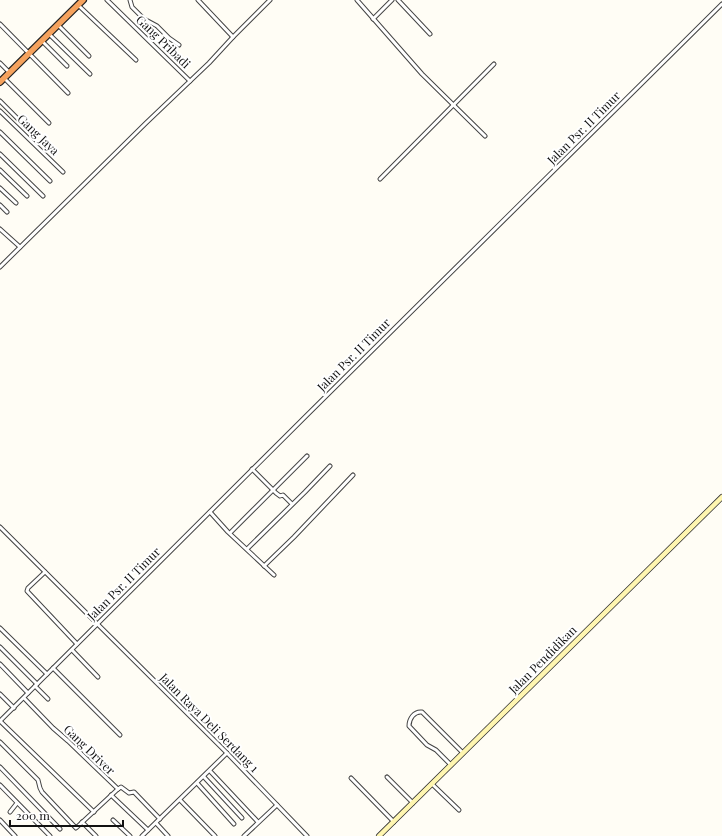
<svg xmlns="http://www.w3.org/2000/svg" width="722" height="836" viewBox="0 0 722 836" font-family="'Playfair Display',serif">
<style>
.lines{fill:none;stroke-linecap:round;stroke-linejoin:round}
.street-casing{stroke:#444;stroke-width:5}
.secondary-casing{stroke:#333;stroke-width:6}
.highway-casing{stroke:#222;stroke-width:8}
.street{stroke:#fff;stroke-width:3}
.secondary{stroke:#fff6b0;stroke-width:4.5}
.highway{stroke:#f5a25d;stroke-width:5.5}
.labels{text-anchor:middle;stroke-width:4;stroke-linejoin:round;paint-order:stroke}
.street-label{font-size:12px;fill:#111;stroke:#fff}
</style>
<rect width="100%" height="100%" fill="#fffdf5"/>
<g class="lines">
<!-- street casing -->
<g class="street-casing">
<g id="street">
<path d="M107,0L190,81"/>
<path d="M130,0L132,7L144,19L157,26L169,38L179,45"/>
<path d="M198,0L233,37"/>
<path d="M357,0L422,74L485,136"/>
<path d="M398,0L430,34"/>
<path d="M78,5L136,60"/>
<path d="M373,19L392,0"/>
<path d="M0,24L68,93"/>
<path d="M58,25L89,56"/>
<path d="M49,34L90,74"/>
<path d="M42,41L67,66"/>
<path d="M0,63L9,72"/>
<path d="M4,78L49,123"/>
<path d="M0,101L34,135"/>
<path d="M0,111L63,172"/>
<path d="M0,132L50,181"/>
<path d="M0,154L43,196"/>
<path d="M0,170L27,196"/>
<path d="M380,179L494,64"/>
<path d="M0,188L16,203"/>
<path d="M0,205L7,212"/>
<path d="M0,229L20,247"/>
<path d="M0,267L146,123L209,63L233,37L270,0"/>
<path d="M252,469L276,493L280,496L283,495L292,504"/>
<path d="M210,512L228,532L274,575"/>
<path d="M0,527L227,753L307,836"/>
<path d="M230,533L307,456"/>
<path d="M247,549L305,492L330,466"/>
<path d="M264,566L294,537L353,475"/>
<path d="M45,572L28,588L27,591L77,644"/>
<path d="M0,628L47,674"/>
<path d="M0,647L37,684"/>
<path d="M72,650L98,677"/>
<path d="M0,664L28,693"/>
<path d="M53,668L120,735"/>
<path d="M35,686L48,699"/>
<path d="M0,694L14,708"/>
<path d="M24,698L53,728L68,741L118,789"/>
<path d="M0,721L307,415L722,4"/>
<path d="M0,721L94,812"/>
<path d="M0,742L38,780L40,788L42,792L76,828L118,789"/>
<path d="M451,765L436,750L427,745L409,726C409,719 414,711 422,712L463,753"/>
<path d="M0,767L60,829"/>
<path d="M210,771L258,822"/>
<path d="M204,777L242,818"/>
<path d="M387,777L413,803"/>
<path d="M351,778L394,822"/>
<path d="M197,783L234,824"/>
<path d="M432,784L459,810"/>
<path d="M0,785L50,836"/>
<path d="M118,789L121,787L129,793L134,792L160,819"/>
<path d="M111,795L148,830"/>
<path d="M180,800L215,836"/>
<path d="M10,812L17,803"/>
<path d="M0,820L15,836"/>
<path d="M113,820L130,836"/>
<path d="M82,822L96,836"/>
<path d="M156,823L168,836"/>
<path d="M142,836L227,753"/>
<path d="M244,836L277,805"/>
</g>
</g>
<!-- secondary casing -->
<g class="secondary-casing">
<path id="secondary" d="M379,836L722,497"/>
</g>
<!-- highway casing -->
<g class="highway-casing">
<path id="highway" d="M0,82L83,0"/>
</g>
<!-- street -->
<use href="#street" class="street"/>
<!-- secondary -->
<use href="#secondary" class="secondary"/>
<!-- highway -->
<use href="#highway" class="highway"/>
</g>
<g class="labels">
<!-- street labels -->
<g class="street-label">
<text transform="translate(163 42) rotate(44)" y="4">Gang Pribadi</text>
<text transform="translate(584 128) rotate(-45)" y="4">Jalan Psr. II Timur</text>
<text transform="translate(38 135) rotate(44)" y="4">Gang Jaya</text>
<text transform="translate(354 355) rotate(-45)" y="4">Jalan Psr. II Timur</text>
<text transform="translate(124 584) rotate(-45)" y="4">Jalan Psr. II Timur</text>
<text transform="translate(543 660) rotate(-45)" y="4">Jalan Pendidikan</text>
<text transform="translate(209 723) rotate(45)" y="4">Jalan Raya Deli Serdang 1</text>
<text transform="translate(89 750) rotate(44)" y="4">Gang Driver</text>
</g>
</g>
<!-- scale -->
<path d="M10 820v6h113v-6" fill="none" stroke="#111111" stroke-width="2"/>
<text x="16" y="820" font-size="12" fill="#111111" stroke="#ffffff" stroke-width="3" paint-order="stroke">200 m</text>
</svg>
